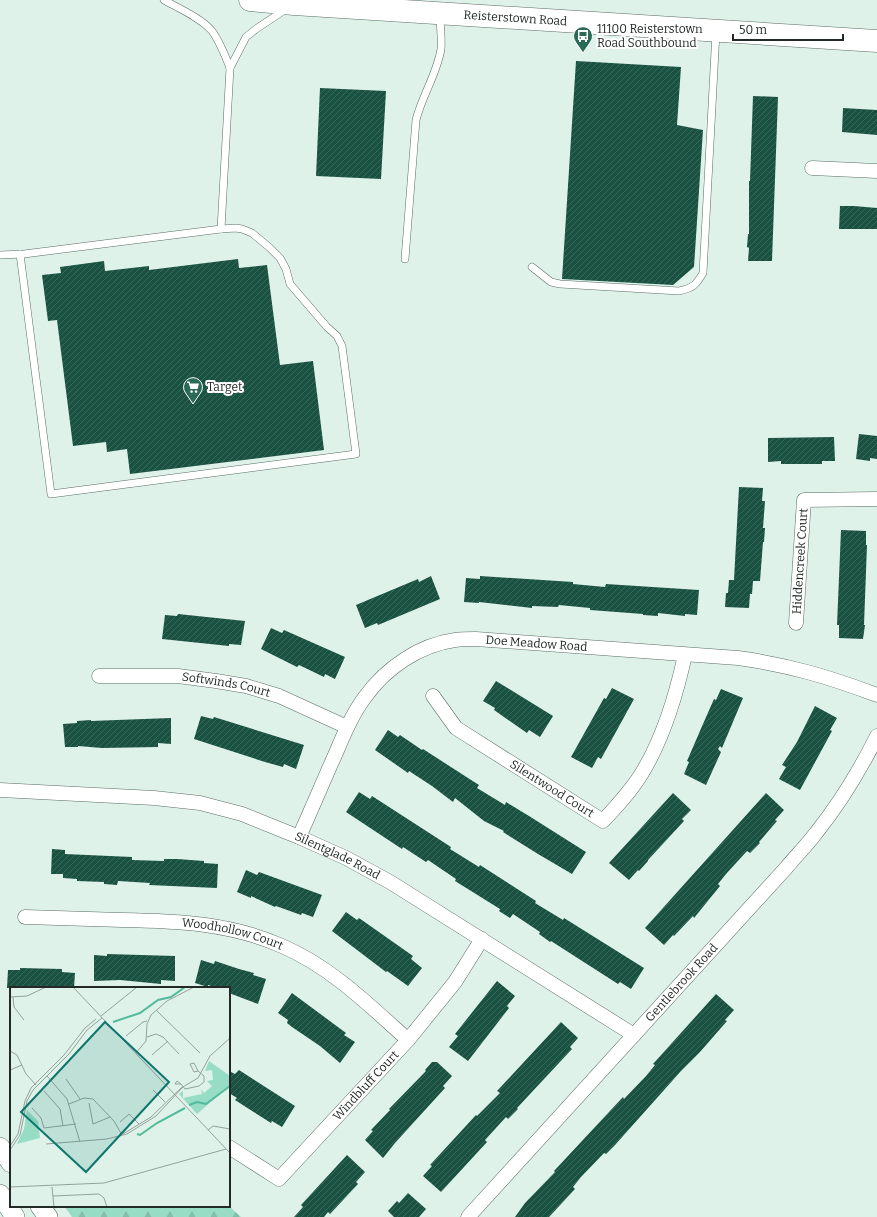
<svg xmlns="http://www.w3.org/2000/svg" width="877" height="1217" viewBox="0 0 877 1217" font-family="Bitter,serif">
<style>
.forest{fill:url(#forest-firs)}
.building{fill:url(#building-hatch)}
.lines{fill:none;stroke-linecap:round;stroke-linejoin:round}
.lane-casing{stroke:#5a6c65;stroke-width:8}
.street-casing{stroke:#5a6c65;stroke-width:15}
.secondary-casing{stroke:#5a6c65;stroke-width:20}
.primary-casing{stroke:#5a6c65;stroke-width:23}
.lane{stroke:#fff;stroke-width:7}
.street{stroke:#fff;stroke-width:14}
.secondary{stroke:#fff;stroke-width:19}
.primary{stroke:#fff;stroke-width:22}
.labels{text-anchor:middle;stroke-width:4;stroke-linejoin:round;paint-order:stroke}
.street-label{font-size:12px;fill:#222927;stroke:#fff}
.poi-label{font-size:12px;fill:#222927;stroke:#fff;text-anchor:start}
.inset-river{fill:none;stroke:#54ba9c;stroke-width:2}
.inset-road{fill:none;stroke:#93a29c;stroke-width:1}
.view{fill:#0f766e;fill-opacity:0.15;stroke:#0f766e;stroke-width:2}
.inset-edge{fill:none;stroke:#222927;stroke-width:2}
</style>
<defs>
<pattern id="forest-firs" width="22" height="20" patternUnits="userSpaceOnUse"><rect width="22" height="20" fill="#97ddc5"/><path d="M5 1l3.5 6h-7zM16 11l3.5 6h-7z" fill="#82bea9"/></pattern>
<pattern id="building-hatch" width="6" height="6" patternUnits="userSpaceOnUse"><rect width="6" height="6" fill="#1a5242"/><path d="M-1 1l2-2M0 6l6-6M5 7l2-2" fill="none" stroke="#3b685b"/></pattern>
</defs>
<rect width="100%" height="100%" fill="#def2ea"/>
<!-- forest -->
<path class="forest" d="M64,1206H229L241,1217H72Z"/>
<!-- building -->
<g class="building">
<path d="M576,61L681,67L677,125L703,130L694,267L673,285L562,279Z"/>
<path d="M320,88L386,91L381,179L316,176Z"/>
<path d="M753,96L778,97L772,261H748L749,248L747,247L748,234H749V181H750Z"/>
<path d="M843,108L877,110V135L842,132Z"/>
<path d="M840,206H854L877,208V229H839Z"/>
<path d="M238,259L239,268L267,265L280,365L313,361L324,450L130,474L127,449L107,452L106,442L73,446L57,320L48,321L42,275L61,273L60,267L104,261L105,271L149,266V270Z"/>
<path d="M859,434L877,436V459L870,458V461L856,459Z"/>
<path d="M834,437L835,461H822V464H781V461L768,462V438Z"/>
<path d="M739,487L763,488L762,501H765L763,528H765L764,542H763L760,581H753L752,594H750L749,608L725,607L726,593H728L729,580H734Z"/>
<path d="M841,530L866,531V545H867L864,625H865L863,639L839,638V625H837Z"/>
<path d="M431,576L440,599L378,625L377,623L365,628L356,605L418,579L419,582Z"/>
<path d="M480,576L573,582V584L605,587L606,584L699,590L697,615L685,614V616L658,613V616L643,615V614L590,610V608L559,605L558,607L532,606V608L479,602V603L464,602L466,578L480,579Z"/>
<path d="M178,614L245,621L241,645L229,644V646L162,639L165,615L177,616Z"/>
<path d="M271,628L282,633L284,630L345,657L335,679L325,674L324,677L299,665L297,667L261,649Z"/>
<path d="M496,681L553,716L540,737L529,730L527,733L494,710L495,708L483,701Z"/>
<path d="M612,688L634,699L601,759L598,757L592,768L571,757L604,698L606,699Z"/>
<path d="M721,689L743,698L722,748L720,746L718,749L721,752L706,785L684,774L689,762L687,761L703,724L714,699L716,700Z"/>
<path d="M815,706L837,718L830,730L832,731L800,790L779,779L786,767L782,765L797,742Z"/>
<path d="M201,716L213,719L214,717L304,745L296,769L284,764L283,767L265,762L194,739Z"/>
<path d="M171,718V744L158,743V747L102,748L78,746V747H65L63,724L77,723V721L91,720V721L117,720Z"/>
<path d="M388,730L398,737L400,735L422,750L423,749L468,778L479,785L477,788L505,805L506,802L529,816L586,852L572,874L538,854L503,832L504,831L484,821L455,798L453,802L432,786L409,771L408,773L375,750Z"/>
<path d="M359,792L370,799L372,796L451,847L450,849L479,867L480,865L536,901L535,903L563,920L564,918L644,968L631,989L620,982L618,984L551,941L550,942L539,934L540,932L513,914L510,918L499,911L500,909L455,881L456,879L428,860L426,862L403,847L402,849L346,812Z"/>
<path d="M673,793L691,810L682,819L684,821L648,860V861L639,871L638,870L629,880L609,863Z"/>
<path d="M766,793L784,810L775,820L777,821L759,842L760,843L750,853L747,851L726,874L718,884L720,886L694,918L693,916L674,936L673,935L664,945L645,928Z"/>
<path d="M52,849L65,850V854L132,857V860L164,861V859H177L204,861V863L218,864L217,888L149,885L150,883L118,881L117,885L104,884V882L77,881V879L63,878V874H51Z"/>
<path d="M246,870L257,875L259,872L322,895L313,917L302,913L301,915L276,906L275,907L251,896V898L237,892Z"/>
<path d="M346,912L357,920L359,918L413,956L411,959L422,968L408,986L387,971L386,972L332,931Z"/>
<path d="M107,954L175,956V981L161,980V984L120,980L94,981V955L107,956Z"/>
<path d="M201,960L214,964L215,961L239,969L254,973L253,975L266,979L258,1004L229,993V988H218L208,985V987L195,983Z"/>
<path d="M20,968L62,969V972L75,973L74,988H7L8,970H20Z"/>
<path d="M497,981L515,996L507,1006L509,1008L468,1061L449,1047L458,1036L455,1034Z"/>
<path d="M292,993L346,1033L344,1035L355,1042L340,1063L320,1046L292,1027L287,1023L288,1020L278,1013Z"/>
<path d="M716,994L734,1010L725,1020L727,1021L700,1052L681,1071L615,1145L606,1154L604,1153L581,1177L573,1187L575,1189L549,1217H515L525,1203L555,1172L554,1171L595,1127L623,1097L624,1099L646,1076L655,1065L653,1064Z"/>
<path d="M561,1022L578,1038L570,1047L572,1049L517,1108L518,1109L508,1119L506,1117L485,1140L487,1142L441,1192L423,1176L432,1166L430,1165L476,1115L477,1116L500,1093L497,1091Z"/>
<path d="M432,1062H437L452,1076L443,1086L445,1088L395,1143L383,1158L365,1140L373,1131L371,1130L390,1110L389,1109L426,1071L425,1070Z"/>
<path d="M239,1070L295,1106L282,1127L272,1121L271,1123L235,1100L237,1098L229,1093V1071L235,1074Z"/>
<path d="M347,1155L365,1172L356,1182L358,1184L330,1214L328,1212L324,1217H294L303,1207L301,1205Z"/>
<path d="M408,1193L426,1209L419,1217H394L388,1211L397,1201L399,1203Z"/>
</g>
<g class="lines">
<!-- lane casing -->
<g class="lane-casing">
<g id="lane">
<path d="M230,68L246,37L256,29L286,9"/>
<path d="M20,254L51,494L356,454L342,346L337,336L327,327L290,284L286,269L280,258L270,248L252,233L242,229L236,228L221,229"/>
<path d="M0,255L24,254L221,229L230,68C225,55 220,42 212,31C201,18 178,8 164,0"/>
<path d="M405,259L416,120C422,96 437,74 441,49C442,39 440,26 440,15"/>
<path d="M532,267L551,282L560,284L679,291C693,288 696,285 703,273L716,32"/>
</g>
</g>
<!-- street casing -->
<g class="street-casing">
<g id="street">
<path d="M812,168L877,171"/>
<path id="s1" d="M796,623L804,500L877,499"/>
<path id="s2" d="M99,676H178L216,681L246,686L279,696L347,727"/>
<path id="s3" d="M433,696L456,728L603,821C617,806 631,791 642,773C664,737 676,696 685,655"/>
<path id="s4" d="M0,790L154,798L200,803L242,814L299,837L346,858L390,882L634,1035"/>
<path id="s5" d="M299,837C310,813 320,789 331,764C341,742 350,717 365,697C386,668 419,645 455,640C462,639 469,639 476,639L738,658C789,665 829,677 877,695"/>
<path id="s6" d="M25,917C57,918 90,919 122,920C178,921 230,923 282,946C331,967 369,1005 408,1040"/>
<path id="s7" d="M229,1147L279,1179L408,1040L455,982L482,939"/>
<path id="s8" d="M468,1217L786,868C796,856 807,845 816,833C840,803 860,770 877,736"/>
</g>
</g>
<!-- secondary casing -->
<g class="secondary-casing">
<g id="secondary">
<path d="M0,1147L11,1163"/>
<path d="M0,1194L15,1217"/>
<path d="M40,1206L48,1217"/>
</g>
</g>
<!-- primary casing -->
<g class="primary-casing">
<g id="primary">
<path id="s9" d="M250,0L294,4L877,41"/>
</g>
</g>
<!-- lane -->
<use href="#lane" class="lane"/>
<!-- street -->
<use href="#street" class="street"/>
<!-- secondary -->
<use href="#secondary" class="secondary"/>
<!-- primary -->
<use href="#primary" class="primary"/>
</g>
<!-- icons -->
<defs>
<g id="bus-pin" transform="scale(1)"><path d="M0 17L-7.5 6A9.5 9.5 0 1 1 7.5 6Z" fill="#2a6a57" stroke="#fff"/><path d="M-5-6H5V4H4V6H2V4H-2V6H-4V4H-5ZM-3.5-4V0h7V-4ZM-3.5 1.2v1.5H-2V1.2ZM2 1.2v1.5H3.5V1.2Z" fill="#fff"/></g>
<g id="supermarket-pin" transform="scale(1)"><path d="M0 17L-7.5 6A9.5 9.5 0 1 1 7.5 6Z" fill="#2a6a57" stroke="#fff"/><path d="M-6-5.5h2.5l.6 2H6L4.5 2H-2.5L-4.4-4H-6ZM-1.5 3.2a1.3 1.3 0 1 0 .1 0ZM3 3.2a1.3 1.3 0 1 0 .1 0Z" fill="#fff"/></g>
</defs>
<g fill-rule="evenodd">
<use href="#bus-pin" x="583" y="36"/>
<use href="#supermarket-pin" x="193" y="387"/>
</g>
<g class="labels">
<!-- street labels -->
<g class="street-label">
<text dy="4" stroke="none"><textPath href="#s9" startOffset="266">Reisterstown Road</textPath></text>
<text dy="4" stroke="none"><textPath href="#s1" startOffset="62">Hiddencreek Court</textPath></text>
<text dy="4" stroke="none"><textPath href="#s5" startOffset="346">Doe Meadow Road</textPath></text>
<text dy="4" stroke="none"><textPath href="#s2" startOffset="128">Softwinds Court</textPath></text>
<text dy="4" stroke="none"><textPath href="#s3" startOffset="153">Silentwood Court</textPath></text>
<text dy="4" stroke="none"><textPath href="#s4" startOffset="348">Silentglade Road</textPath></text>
<text dy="4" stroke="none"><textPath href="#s6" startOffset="209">Woodhollow Court</textPath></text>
<text dy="4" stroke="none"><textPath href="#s8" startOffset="317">Gentlebrook Road</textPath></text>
<text dy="4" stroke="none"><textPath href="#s7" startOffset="187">Windbluff Court</textPath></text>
</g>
<!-- poi labels -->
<g class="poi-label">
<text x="597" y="33">11100 Reisterstown<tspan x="597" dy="14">Road Southbound</tspan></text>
<text x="207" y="391">Target</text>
</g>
</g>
<!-- overview -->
<g transform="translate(10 987)">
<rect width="220" height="220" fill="#def2ea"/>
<path d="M17,123L28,134L30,151L7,157L14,142Z" fill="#97ddc5"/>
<path d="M199,74L220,89V98L187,127L169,107L173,104V111L192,107L191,102L194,106L202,99L197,94L203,93L202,83L195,84Z" fill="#97ddc5"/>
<path class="inset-river" d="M103,35L130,26L148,13L161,10L175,0M179,118L187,115L196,117L220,99M127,147L130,148L147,136L175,121"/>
<path class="inset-road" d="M63,0L220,166M0,10L17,9L36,0M3,10L4,20L14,33M146,23L190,66M91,29L127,0M116,49L133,35L137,34M137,50L146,47L153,50L169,67M0,64L7,68L16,87L26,98M126,66L136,54L137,37L141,28L157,14L184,0M142,68L158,54M0,83L12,78M37,89L57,112L70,155M56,92L70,112M171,97L167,94L165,97H171L175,102L189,99L194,95V89L188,84L184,85L180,77L184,76L188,84M143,103L155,115M34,104L50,122L53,139M79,116L83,137L100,130M59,117L74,111L83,112L104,134L112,148M22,121L31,131L34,141L66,137M110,135L119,127L129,137M198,143L203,139L220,142M113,147L141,130L171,101L188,91L200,69L220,51M36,157L97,152L117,147L146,129L173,100M0,159L8,147L15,114L21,101L54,68L75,41L86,32M0,163L10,148L17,114L23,103L59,67L77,43L92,31M0,200L94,196L216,162M42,200L44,220M43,209L89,207L94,211L97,220"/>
<path class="view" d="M95,35L159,95L76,185L11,125Z"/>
<rect width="220" height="220" class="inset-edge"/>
</g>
<!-- scale -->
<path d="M733 34v6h110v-6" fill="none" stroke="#222927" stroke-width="2"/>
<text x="739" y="34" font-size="12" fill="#222927" stroke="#ffffff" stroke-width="3" paint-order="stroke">50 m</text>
</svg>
